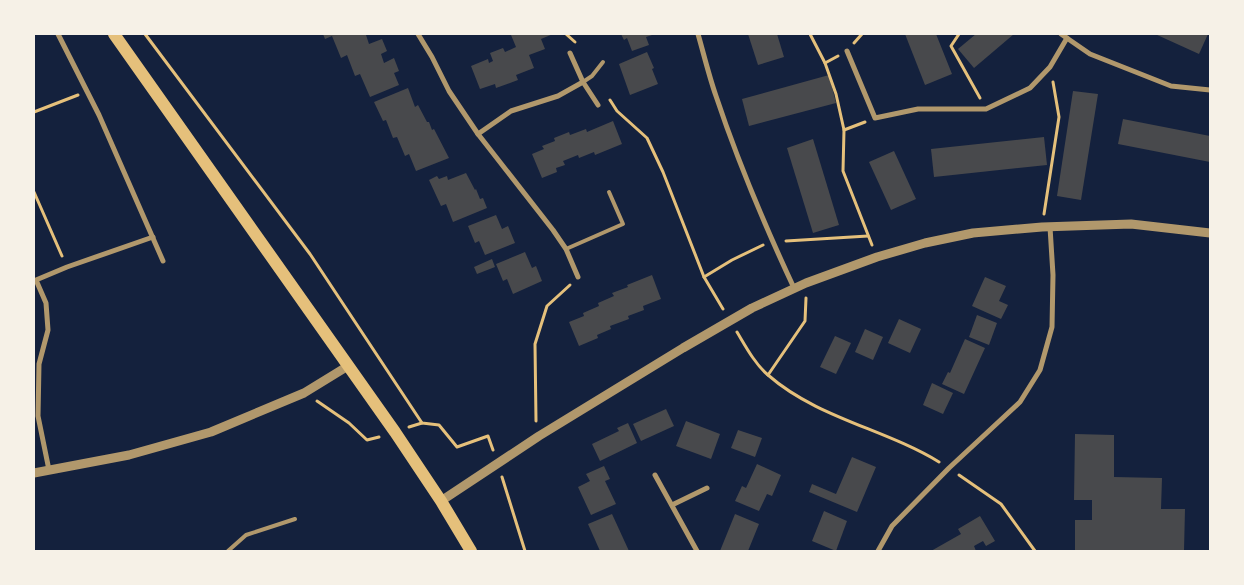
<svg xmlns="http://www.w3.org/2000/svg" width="1244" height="585" viewBox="0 0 1244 585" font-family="'Golos Text',sans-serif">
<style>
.building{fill:#48494c}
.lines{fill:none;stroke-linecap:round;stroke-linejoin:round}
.path{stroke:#e5c07b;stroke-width:3}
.service{stroke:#b1986c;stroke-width:4}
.minor{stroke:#b1986c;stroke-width:5}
.tertiary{stroke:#b1986c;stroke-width:9}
.primary{stroke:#e5c07b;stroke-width:12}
</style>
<rect width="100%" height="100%" fill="#14213d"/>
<!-- building -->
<g class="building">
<path d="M323,34H370L366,35L369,44L382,39L387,51L381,54L384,63L394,58L399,71L394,73L399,85L370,97L360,74L355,76L347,55L341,58L332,36L325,39Z"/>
<path d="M514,34H553L541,39L545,49L529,55L534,68L516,75L518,80L496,88L495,84L480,89L471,66L488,59L489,63L493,61L490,53L503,48L505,52L516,47L511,35Z"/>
<path d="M621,34H655L646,37L649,45L632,51L627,38L624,40Z"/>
<path d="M748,34H777L784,57L758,65Z"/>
<path d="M905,34H936L952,74L925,85Z"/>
<path d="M976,34H1014L974,68L958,49Z"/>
<path d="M1155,34H1208L1199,54Z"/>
<path d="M647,52L654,68L652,69L658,84L630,95L619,64Z"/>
<path d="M829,75L836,103L749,126L742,99Z"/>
<path d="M408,88L415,107L418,105L427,122H429L432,130L434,129L449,158L416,171L409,154L405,156L397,137L393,138L386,120L383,121L374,102Z"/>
<path d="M1073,91L1098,94L1081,200L1057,196Z"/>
<path d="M1123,119L1210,136V162L1118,144Z"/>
<path d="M613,121L622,144L595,155L594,152L579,158L578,155L563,161L565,165L556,168L557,172L542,178L532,154L544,149L542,146L555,141L554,138L569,132L570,135L586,129L587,132Z"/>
<path d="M1044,137L1047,165L934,177L931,149Z"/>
<path d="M813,139L839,225L813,233L787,148Z"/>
<path d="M894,151L916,199L891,210L869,162Z"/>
<path d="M466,173L475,190L476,189L480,199L483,198L487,208L453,222L446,204L441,206L429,180L437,176L439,179L447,176L448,180Z"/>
<path d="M496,215L502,229L508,226L515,243L485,255L479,241L475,243L468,226Z"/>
<path d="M525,252L532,268L536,266L542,281L513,294L507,279L503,281L496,264Z"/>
<path d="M492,259L495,267L477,274L474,267Z"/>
<path d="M652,275L661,299L643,306L644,310L628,316L629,319L610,326L611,329L597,335L598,338L579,346L569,322L584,316L583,313L599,306L598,303L614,296L612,293L628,287L627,285Z"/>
<path d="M985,277L1006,286L999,301L1008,305L1001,319L972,306Z"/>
<path d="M977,315L997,323L989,345L969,337Z"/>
<path d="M899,319L921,329L910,353L888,343Z"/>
<path d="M865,329L883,337L873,360L855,352Z"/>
<path d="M835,336L851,343L836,374L820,367Z"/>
<path d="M965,339L985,348L964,394L942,384L948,372L950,373Z"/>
<path d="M932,383L953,393L943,414L923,405Z"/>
<path d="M666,409L674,426L641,441L633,424Z"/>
<path d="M686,421L720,434L711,459L676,446Z"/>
<path d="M628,423L637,443L600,461L592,444L619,431L617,428Z"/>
<path d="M738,430L762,438L755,457L731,448Z"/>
<path d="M1075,434L1114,435V477L1162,478L1161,509H1185L1184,551H1075V520H1092V500H1074Z"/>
<path d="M852,457L876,467L857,512L809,492L812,484L836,494Z"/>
<path d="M757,464L781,475L772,496L767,494L759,511L735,501L742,486L746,488Z"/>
<path d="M604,466L610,479L605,481L616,504L591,515L578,487L590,481L586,474Z"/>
<path d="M824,511L847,521L836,551L812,541Z"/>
<path d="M612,514L629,551H600L588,524Z"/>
<path d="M735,514L759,524L748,551H720Z"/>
<path d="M980,516L995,541L986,546L983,541L974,546L976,551H931L961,534L958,529Z"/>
</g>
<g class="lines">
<!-- path -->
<g class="path">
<path d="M145,34L310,254L422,423L439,425L457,447L488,436L493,450"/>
<path d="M566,34L575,42"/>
<path d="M810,34L825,63L836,94L844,130L843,171L872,245"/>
<path d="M959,34L951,46L980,98"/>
<path d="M854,43L862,34"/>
<path d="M825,63L838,56"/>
<path d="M610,100L617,111L647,138L663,172L704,277L723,309"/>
<path d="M34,112L78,95"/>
<path d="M844,130L865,122"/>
<path d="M34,192L62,256"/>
<path d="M1044,214L1059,117L1053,82"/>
<path d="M786,241L868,236"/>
<path d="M704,277L732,260L763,245"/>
<path d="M737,332C746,347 755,364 768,375C817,418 885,429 939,462"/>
<path d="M768,375L805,321L806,298"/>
<path d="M317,401L349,423L367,440L379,437"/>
<path d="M536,421L535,344L547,306L570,285"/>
<path d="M409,427L422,423"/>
<path d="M959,475L1001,504L1035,551"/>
<path d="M502,477L525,551"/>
</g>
<!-- service -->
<g class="service">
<path d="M583,82L592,76L603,62"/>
<path d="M566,249L623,224L609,192"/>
<path d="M228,551L246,535L295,519"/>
</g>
<!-- minor -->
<g class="minor">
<path d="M58,34L99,115L163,261"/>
<path d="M418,34L432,57L449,91L478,134L553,230L566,249L578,277"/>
<path d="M698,34C704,55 709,76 716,96C738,162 765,226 794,288"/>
<path d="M1061,34L1090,54L1171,86L1210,90"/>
<path d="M847,51L875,118L918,109H986L1030,88L1050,67L1067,38"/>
<path d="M570,53L583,82L598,105"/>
<path d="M478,134L511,111L558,96L583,82"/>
<path d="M49,470L38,416L39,364L48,330L46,303L36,280L67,267L153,237"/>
<path d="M655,475L697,551"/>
<path d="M672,505L707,488"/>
<path d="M878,551L892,526L949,468L1020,402L1040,370L1052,327L1053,275L1050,227"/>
</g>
<!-- tertiary -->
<g class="tertiary">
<path d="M34,473L129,455L211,432L304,393L348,366"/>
<path d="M441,501L539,436L683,348L752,308L806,283L877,257L925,243L973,233L1042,227L1131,224L1210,233"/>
</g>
<!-- primary -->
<path class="primary" d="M114,34L395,432L441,501L471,551"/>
</g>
<!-- border -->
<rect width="1244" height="585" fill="none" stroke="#f6f1e7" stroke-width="70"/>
</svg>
